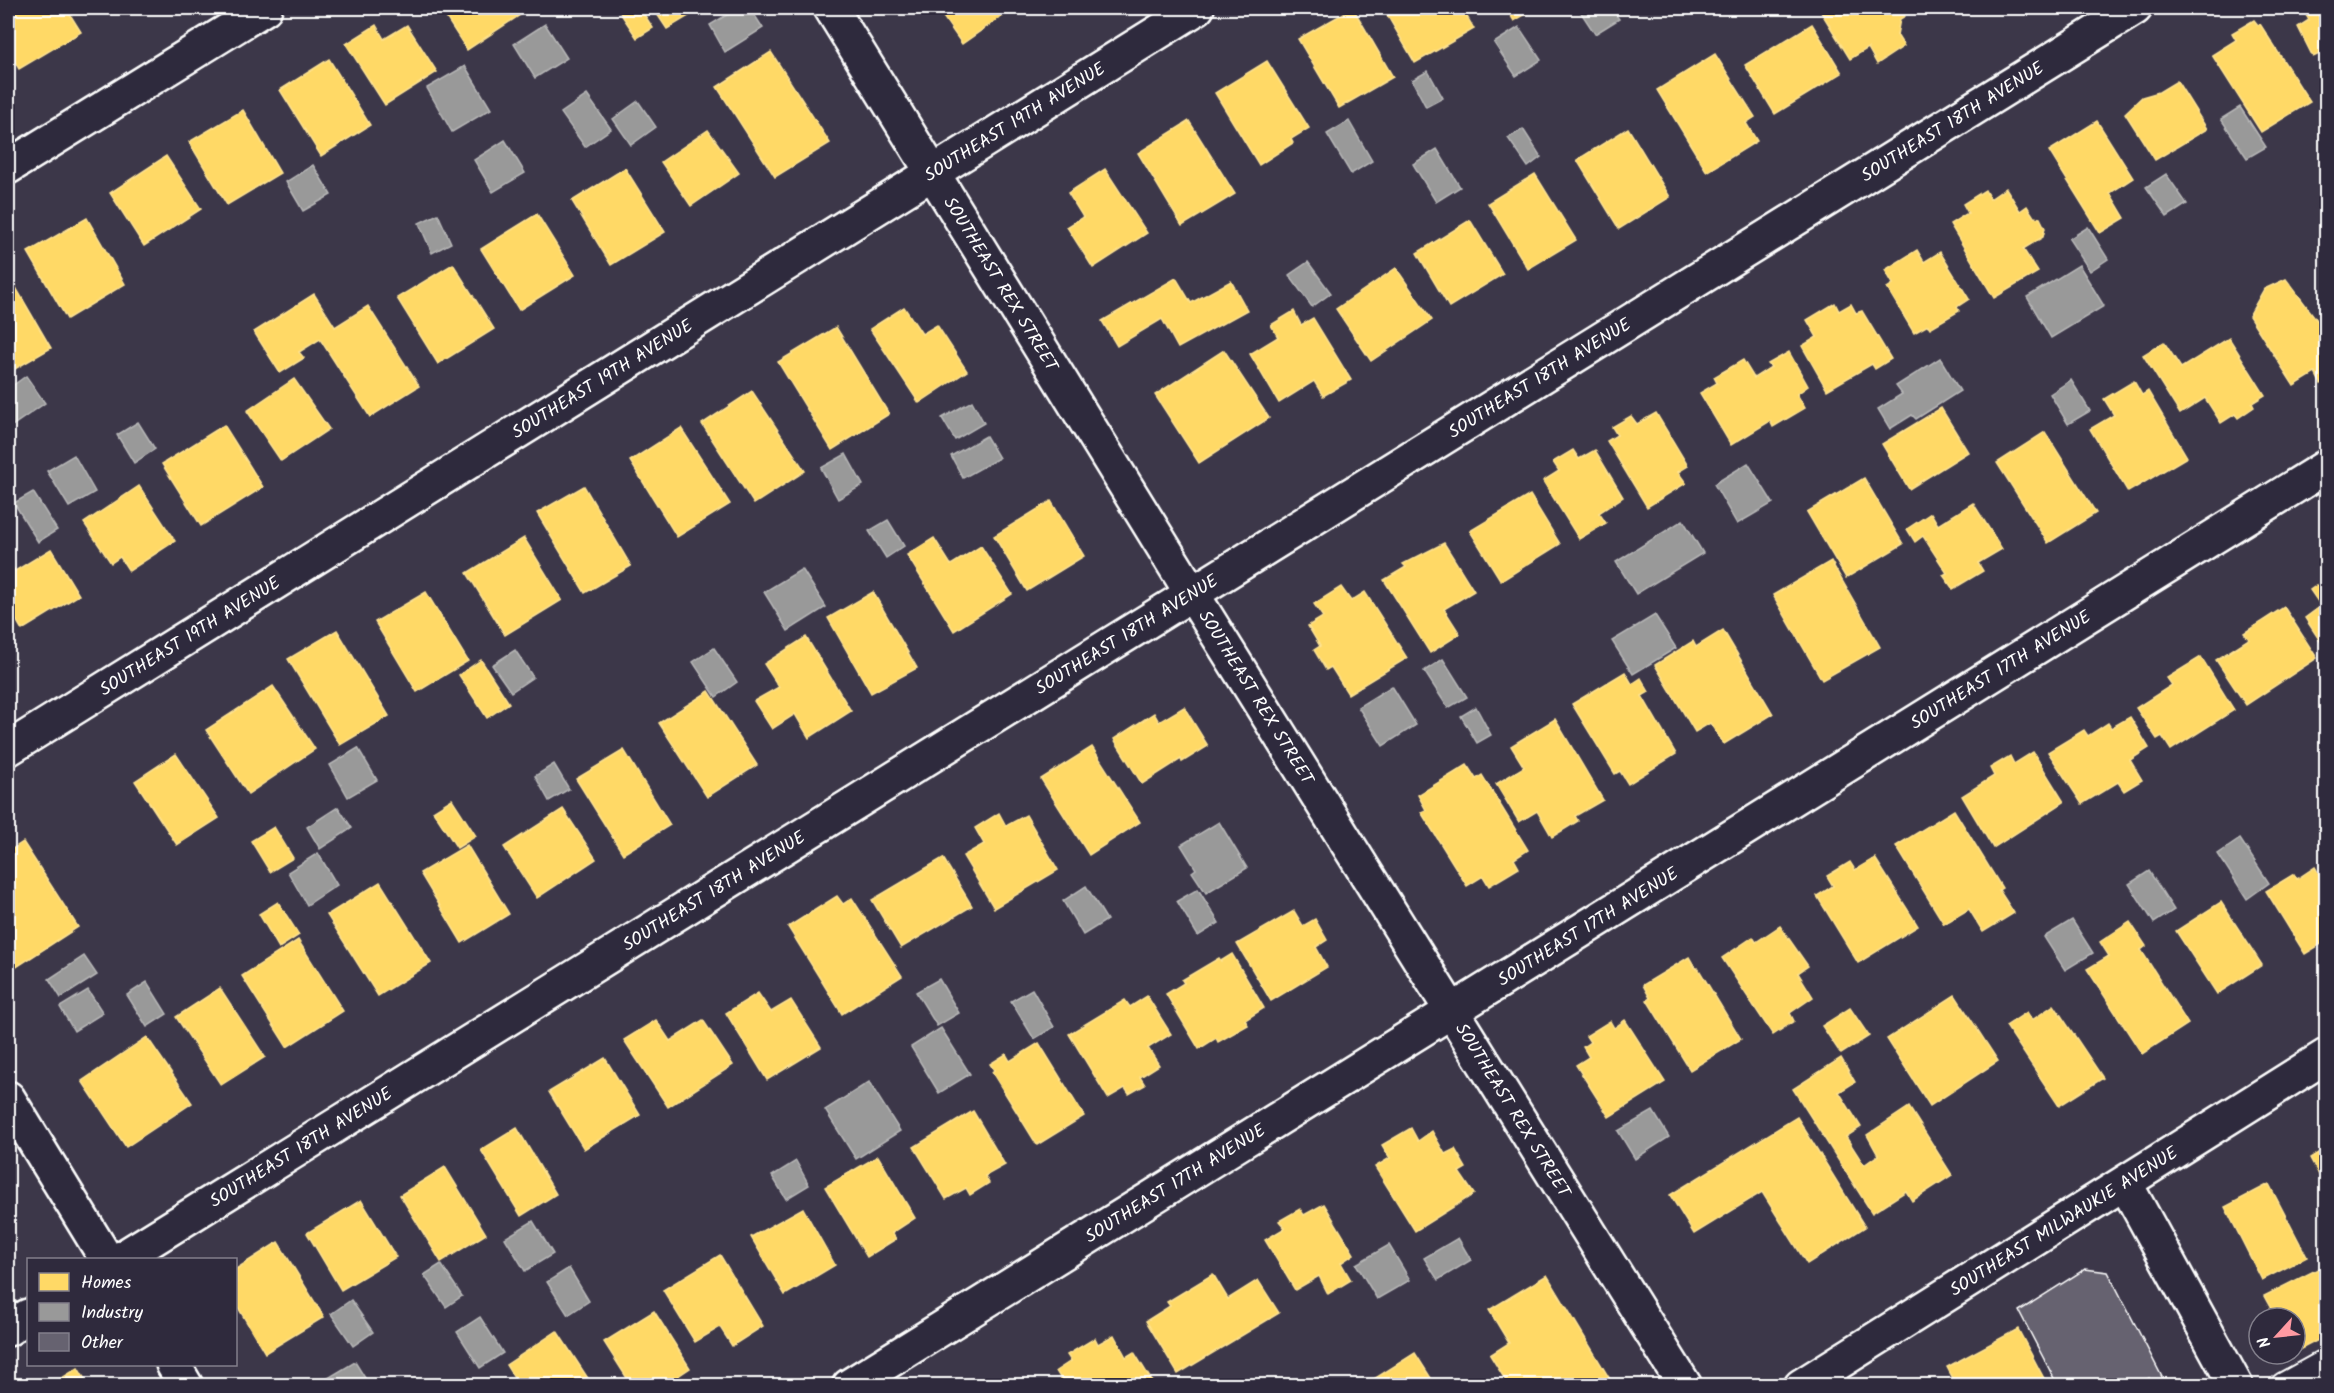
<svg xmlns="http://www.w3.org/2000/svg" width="2334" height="1393" viewBox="0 0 2334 1393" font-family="Kalam,sans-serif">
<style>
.homes{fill:#ffd966;stroke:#ffe494;stroke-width:1.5}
.industry{fill:#999;stroke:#b8b8b8;stroke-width:1.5}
.building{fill:#666270;stroke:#fff;stroke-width:1.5}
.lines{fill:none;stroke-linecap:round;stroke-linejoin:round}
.service-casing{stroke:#fff;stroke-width:30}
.minor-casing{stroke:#fff;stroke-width:38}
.tertiary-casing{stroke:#fff;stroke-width:38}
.secondary-casing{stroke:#fff;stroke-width:38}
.service{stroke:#2f2a3d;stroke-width:26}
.minor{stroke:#2f2a3d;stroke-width:33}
.tertiary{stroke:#2f2a3d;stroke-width:33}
.secondary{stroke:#2f2a3d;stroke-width:33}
.labels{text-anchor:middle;stroke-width:6;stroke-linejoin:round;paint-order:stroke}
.street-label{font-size:18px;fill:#fff;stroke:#2f2a3d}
</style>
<rect width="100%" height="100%" fill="#3c3749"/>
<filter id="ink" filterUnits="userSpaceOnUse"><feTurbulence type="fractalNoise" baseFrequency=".0167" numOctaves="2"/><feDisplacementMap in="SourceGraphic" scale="12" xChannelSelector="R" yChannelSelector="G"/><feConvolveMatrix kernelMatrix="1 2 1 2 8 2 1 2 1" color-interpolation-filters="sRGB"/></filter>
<g filter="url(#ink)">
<!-- homes -->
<g class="homes">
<path d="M8,8H66L81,32L19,69L8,50Z"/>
<path d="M440,8H520L523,13L467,50Z"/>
<path d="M617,8H640L653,28L637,38Z"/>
<path d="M653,8H702L667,29Z"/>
<path d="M937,8H1007L1009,11L962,44Z"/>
<path d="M1353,8L1393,77L1339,108L1298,39Z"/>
<path d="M1383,8H1462L1474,29L1415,63Z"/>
<path d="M1506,8H1536L1514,21Z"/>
<path d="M1829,8H1900L1905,16L1900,19L1897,35L1904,46L1877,64L1868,48L1850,59L1821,12Z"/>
<path d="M2302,8H2326V51L2313,57L2298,27L2309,20Z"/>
<path d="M2254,20L2258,25L2260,24L2310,102L2261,132L2212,55L2236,40L2232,33Z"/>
<path d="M1812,24L1842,73L1775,114L1745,65Z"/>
<path d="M376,25L384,39L407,25L437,72L385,105L346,44Z"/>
<path d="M771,52L830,143L775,177L717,87Z"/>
<path d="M1715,54L1755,117L1746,123L1757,141L1707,172L1657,90Z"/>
<path d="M329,59L370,125L321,156L280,90Z"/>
<path d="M1267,61L1309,128L1291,139L1293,143L1259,165L1215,93Z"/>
<path d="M2177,81L2207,129L2155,160L2125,113L2142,97L2159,92Z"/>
<path d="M243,110L280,173L227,205L189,142Z"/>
<path d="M1189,121L1235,194L1182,226L1138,153Z"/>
<path d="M2097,121L2133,178L2110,193L2125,218L2100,233L2049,151Z"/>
<path d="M1628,128L1670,197L1619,229L1577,160Z"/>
<path d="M708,130L739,173L691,206L661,162Z"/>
<path d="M166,156L201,209L144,246L110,193Z"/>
<path d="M625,168L665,232L611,265L572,201Z"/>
<path d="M1105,169L1147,233L1093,268L1067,227L1083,217L1068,193Z"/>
<path d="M1535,174L1576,240L1528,269L1488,203Z"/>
<path d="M2006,188L2020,211L2027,206L2034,217L2040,218L2045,228L2043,237L2023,249L2038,272L1994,298L1950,224L1968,213L1963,204L1985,190L1990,199Z"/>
<path d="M537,214L575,275L519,310L481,249Z"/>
<path d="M87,218L125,284L67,319L28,252Z"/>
<path d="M1470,220L1503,274L1449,307L1417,253Z"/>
<path d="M1917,250L1924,262L1940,252L1969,299L1957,307L1959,311L1930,328L1928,325L1914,333L1887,288L1893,284L1885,270Z"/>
<path d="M453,264L494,329L438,364L397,298Z"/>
<path d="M1396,268L1432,320L1371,361L1336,309Z"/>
<path d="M8,274L51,348L8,373Z"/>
<path d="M1176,278L1191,303L1231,281L1247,310L1178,348L1162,319L1117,346L1102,321Z"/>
<path d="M2286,279L2326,332V380L2321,384L2315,373L2294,386L2249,316L2264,289Z"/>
<path d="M314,294L335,327L368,306L419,386L370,417L320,339L299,352L304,358L280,373L254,332Z"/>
<path d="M1835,303L1839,311L1851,304L1856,313L1862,311L1891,359L1875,369L1872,364L1827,390L1802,346L1817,337L1807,320Z"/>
<path d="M904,307L922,334L937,325L967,371L919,403L870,329Z"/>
<path d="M1294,311L1301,325L1313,318L1351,380L1323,396L1314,381L1279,403L1250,354L1278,337L1271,325Z"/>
<path d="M836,327L889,414L832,450L778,362Z"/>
<path d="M2229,338L2265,395L2252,403L2254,407L2238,418L2235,414L2221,423L2205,398L2180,414L2143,355L2164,342L2181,368Z"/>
<path d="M1224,350L1269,418L1199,463L1155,395Z"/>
<path d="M1789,352L1808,386L1797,394L1805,408L1773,427L1770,421L1731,445L1700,393L1717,383L1714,377L1743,360L1754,378L1771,367L1768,364Z"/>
<path d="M294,379L329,429L281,461L247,411Z"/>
<path d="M2134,381L2142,395L2148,391L2187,457L2128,492L2090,429L2114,415L2104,399Z"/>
<path d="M752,391L805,471L754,504L702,424Z"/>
<path d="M1941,408L1968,452L1909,489L1882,444Z"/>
<path d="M1656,413L1688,466L1678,472L1686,483L1647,507L1607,441L1617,435L1612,427L1631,416L1637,424Z"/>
<path d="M224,425L263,487L201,526L162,464Z"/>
<path d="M681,428L730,504L677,537L630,461Z"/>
<path d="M2045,432L2096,513L2048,543L1997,463Z"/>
<path d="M1573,450L1579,459L1595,450L1623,497L1599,513L1606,523L1579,539L1543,481L1559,471L1553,462Z"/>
<path d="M1864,478L1903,544L1846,578L1807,512Z"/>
<path d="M139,486L175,541L129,571L120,557L111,563L84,523Z"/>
<path d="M584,486L631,566L585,593L537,513Z"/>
<path d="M1530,495L1560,544L1501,581L1470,531Z"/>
<path d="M1051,501L1084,556L1027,591L994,536Z"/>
<path d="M1973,503L2002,549L1978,563L1983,571L1953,589L1943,575L1947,573L1923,536L1915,542L1907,529L1931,513L1938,525Z"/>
<path d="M524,538L562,600L505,635L467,573Z"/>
<path d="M934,538L951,565L981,546L1012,594L954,631L907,555Z"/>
<path d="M1444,543L1474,591L1444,609L1460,634L1430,653L1384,580L1406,567L1403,564Z"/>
<path d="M51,549L79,595L22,630L8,606V559L15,571Z"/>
<path d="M1831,561L1880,647L1822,680L1773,595Z"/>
<path d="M2326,579V650L2305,618L2321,606L2310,590Z"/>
<path d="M1341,587L1351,601L1365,592L1407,658L1348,694L1331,667L1326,670L1314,650L1320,646L1308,626L1323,617L1314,604Z"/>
<path d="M426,592L468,661L417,692L375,622Z"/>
<path d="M873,592L917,668L871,693L828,618Z"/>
<path d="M2284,607L2317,658L2246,705L2216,660L2249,639L2244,633Z"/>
<path d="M337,630L389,716L340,745L288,659Z"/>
<path d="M1723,630L1773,714L1724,744L1710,723L1695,732L1655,665L1693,641L1696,647Z"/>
<path d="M806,637L851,711L809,738L795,714L772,729L754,701L779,687L764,664Z"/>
<path d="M2201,657L2234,710L2171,750L2162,736L2157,739L2136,708L2172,685L2167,678Z"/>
<path d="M481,660L509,703L487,718L459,675Z"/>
<path d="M1625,672L1632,684L1641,678L1649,692L1642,696L1676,754L1628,784L1620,771L1615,774L1572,704Z"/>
<path d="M273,686L315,749L248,794L206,730Z"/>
<path d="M709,691L757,765L707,797L659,723Z"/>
<path d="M1184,707L1208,746L1182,762L1181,759L1142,784L1114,739L1154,713L1159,722Z"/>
<path d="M2130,717L2149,748L2130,760L2142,780L2124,791L2118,782L2082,804L2048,752L2084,730L2088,736L2108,723L2111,728Z"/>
<path d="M1555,719L1603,800L1575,816L1578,821L1552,837L1537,811L1519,822L1496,784L1524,767L1511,746Z"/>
<path d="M1092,747L1140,822L1089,855L1041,779Z"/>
<path d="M624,750L670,825L623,854L576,779Z"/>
<path d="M2033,752L2064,802L1993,848L1962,796L1994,776L1990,768L2010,756L2014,764Z"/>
<path d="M176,754L219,818L177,845L135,781Z"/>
<path d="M1467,765L1476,779L1482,775L1528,850L1514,859L1519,868L1489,886L1483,876L1467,886L1421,812L1426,810L1418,795Z"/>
<path d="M452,799L476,836L457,848L433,811Z"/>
<path d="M563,809L596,859L537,898L504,847Z"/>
<path d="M1954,810L2002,888L1999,890L2014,913L1983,932L1969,909L1944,924L1896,846Z"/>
<path d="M999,813L1006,826L1026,815L1058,870L994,908L963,856L984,844L975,828Z"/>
<path d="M274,827L293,858L270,872L251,841Z"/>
<path d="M23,842L78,927L12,970L8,963V852Z"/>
<path d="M467,845L509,914L462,943L420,873Z"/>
<path d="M943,858L972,906L901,948L872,900Z"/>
<path d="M1875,858L1918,926L1858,963L1817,896L1833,886L1827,876L1850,862L1855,870Z"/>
<path d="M2315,867L2326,886V941L2305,954L2266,891L2294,874L2297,879Z"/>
<path d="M380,882L431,963L378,996L327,915Z"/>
<path d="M837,896L843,904L852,898L902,976L842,1014L788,927Z"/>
<path d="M278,902L299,935L279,948L259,914Z"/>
<path d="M2221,902L2262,965L2217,994L2176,931Z"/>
<path d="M1294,911L1303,926L1315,919L1327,940L1316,947L1327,967L1271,1001L1237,944Z"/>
<path d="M2130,922L2146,946L2141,950L2188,1024L2142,1054L2087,969L2109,956L2100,942Z"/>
<path d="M1780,926L1808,966L1798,973L1813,997L1790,1013L1794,1021L1773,1035L1722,958L1753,937L1756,942Z"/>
<path d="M298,940L343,1011L287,1047L242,976Z"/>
<path d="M1232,954L1264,1008L1245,1020L1248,1025L1218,1042L1216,1038L1199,1049L1166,994L1184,983L1182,980L1219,958L1221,961Z"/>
<path d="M1689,957L1696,969L1698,968L1741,1039L1690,1070L1647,1000L1650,998L1643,985Z"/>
<path d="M220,988L265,1057L221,1085L176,1017Z"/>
<path d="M758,993L771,1012L791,1000L821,1047L767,1080L726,1013Z"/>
<path d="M1955,995L1998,1061L1930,1106L1887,1039Z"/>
<path d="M1147,996L1171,1034L1148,1048L1159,1065L1140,1077L1145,1085L1129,1094L1125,1088L1108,1098L1069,1034L1125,1000L1130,1007Z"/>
<path d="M2054,1005L2103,1078L2059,1106L2006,1026L2027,1012L2032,1020Z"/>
<path d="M1850,1008L1869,1036L1841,1054L1822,1026Z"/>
<path d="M656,1020L670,1041L703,1020L733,1065L668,1107L624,1040Z"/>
<path d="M1625,1020L1665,1082L1609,1117L1576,1065L1589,1057L1583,1047L1590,1042L1586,1036L1610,1021L1614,1028Z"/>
<path d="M147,1037L192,1103L126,1147L82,1081Z"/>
<path d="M1039,1043L1084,1116L1037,1145L992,1072L994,1070L990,1064L1006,1054L1010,1061Z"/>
<path d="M605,1058L640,1115L584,1149L549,1092Z"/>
<path d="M1841,1058L1855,1082L1839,1092L1861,1127L1846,1137L1864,1165L1878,1155L1867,1135L1909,1107L1952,1175L1912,1201L1906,1191L1872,1213L1793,1089Z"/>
<path d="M973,1111L1005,1165L985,1176L989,1183L970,1195L966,1188L946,1199L914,1147Z"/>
<path d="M1797,1117L1865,1227L1807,1264L1762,1192L1694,1234L1670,1195Z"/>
<path d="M517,1128L556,1194L521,1216L481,1150Z"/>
<path d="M1411,1128L1418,1141L1432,1131L1445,1154L1455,1149L1466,1168L1459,1172L1474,1194L1415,1231L1375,1167L1390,1158L1382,1145Z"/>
<path d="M2326,1148V1188L2310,1158Z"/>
<path d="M878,1156L915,1218L892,1233L896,1239L867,1257L825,1187Z"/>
<path d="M445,1167L486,1234L441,1262L400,1195Z"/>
<path d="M2269,1184L2307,1257L2262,1280L2225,1207Z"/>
<path d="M361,1200L396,1257L341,1290L307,1233Z"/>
<path d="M1324,1204L1354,1254L1341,1263L1351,1280L1328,1294L1319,1276L1295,1290L1265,1240L1285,1228L1279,1221L1300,1209L1304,1215Z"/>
<path d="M803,1208L835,1265L785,1295L751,1237Z"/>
<path d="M278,1242L324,1317L265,1353L236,1304V1269Z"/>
<path d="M720,1255L763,1326L732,1346L720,1327L695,1342L663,1290Z"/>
<path d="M2326,1265V1336L2295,1352V1318H2276L2264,1296Z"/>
<path d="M1213,1274L1228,1299L1258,1280L1279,1313L1178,1374L1146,1321L1170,1306L1167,1302Z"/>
<path d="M1547,1275L1614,1386H1509L1490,1355L1509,1343L1489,1310Z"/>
<path d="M654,1311L690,1368L663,1386H632L604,1342Z"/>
<path d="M2018,1329L2048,1386H1957L1947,1367Z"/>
<path d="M557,1331L593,1386H519L506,1365Z"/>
<path d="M1114,1335L1126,1357L1134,1352L1155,1386H1065L1056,1371L1071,1361L1067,1355L1095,1338L1098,1344Z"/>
<path d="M1415,1353L1436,1386H1363Z"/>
<path d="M78,1368L89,1386H49Z"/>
<path d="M2326,1371V1386H2305Z"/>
</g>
<!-- industry -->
<g class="industry">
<path d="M738,8H750L763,28L725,52L710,25Z"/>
<path d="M1578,8H1611L1619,19L1595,34Z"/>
<path d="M545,24L567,58L535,78L514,44Z"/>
<path d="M1519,27L1541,60L1516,76L1494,43Z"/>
<path d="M465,66L491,109L452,132L427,88Z"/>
<path d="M1428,71L1443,98L1426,107L1412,80Z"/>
<path d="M587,95L611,129L585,147L561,113Z"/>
<path d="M638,101L656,127L631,145L613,119Z"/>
<path d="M2240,107L2266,147L2247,158L2221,119Z"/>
<path d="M1349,121L1372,161L1351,174L1327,134Z"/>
<path d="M1523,129L1541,157L1528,167L1508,138Z"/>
<path d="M505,140L525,173L493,192L474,160Z"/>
<path d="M1437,149L1460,187L1436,202L1413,164Z"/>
<path d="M313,165L331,195L303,211L286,182Z"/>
<path d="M2166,174L2187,204L2167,217L2146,187Z"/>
<path d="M438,214L451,243L432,253L419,223Z"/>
<path d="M2088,227L2108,259L2090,271L2069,239Z"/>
<path d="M1308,262L1331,293L1312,307L1289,275Z"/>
<path d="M2079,265L2104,306L2051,338L2027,297Z"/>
<path d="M1940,358L1960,391L1916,419L1912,415L1890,429L1878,409L1902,394L1896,386Z"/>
<path d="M26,376L45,403L9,428L8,425V389Z"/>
<path d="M2071,380L2090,411L2068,424L2050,394Z"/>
<path d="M972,401L984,423L955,440L942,418Z"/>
<path d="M138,422L155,449L134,463L117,435Z"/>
<path d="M986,436L999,458L963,478L951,456Z"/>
<path d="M846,454L863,485L838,499L821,468Z"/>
<path d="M74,455L95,492L69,507L47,471Z"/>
<path d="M1748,463L1773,503L1737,524L1714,484Z"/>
<path d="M33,492L57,530L38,542L14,503Z"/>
<path d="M888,520L904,546L886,558L869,531Z"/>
<path d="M1683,520L1703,553L1636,594L1616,562Z"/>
<path d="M802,569L826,607L788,631L764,592Z"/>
<path d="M1655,615L1676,648L1633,674L1612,641Z"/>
<path d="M714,648L737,682L716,697L693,662Z"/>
<path d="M515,650L533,677L511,692L492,665Z"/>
<path d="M1443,659L1467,697L1448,708L1424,671Z"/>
<path d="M1392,686L1416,725L1383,746L1358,707Z"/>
<path d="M1476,707L1491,735L1477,743L1461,716Z"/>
<path d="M358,748L377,780L348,797L330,765Z"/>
<path d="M554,764L569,789L549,801L535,776Z"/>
<path d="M338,807L352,828L320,849L307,827Z"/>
<path d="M1219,822L1247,868L1206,893L1192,872L1196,869L1181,845Z"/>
<path d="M2240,839L2269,883L2247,899L2218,854Z"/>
<path d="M318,853L337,885L307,905L288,872Z"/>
<path d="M2149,871L2174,910L2154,923L2129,884Z"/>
<path d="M1086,886L1107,920L1083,935L1063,901Z"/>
<path d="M1198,889L1219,923L1198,936L1177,901Z"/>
<path d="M2072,920L2093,953L2065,970L2044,937Z"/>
<path d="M84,956L97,975L61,998L49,979Z"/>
<path d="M939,979L959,1013L937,1026L916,992Z"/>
<path d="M147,982L167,1014L147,1027L127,995Z"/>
<path d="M1032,989L1054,1027L1034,1039L1011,1001Z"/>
<path d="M88,990L103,1013L74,1031L60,1007Z"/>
<path d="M941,1028L970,1074L939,1093L911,1047Z"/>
<path d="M869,1082L900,1131L856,1159L825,1110Z"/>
<path d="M1653,1111L1669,1137L1635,1159L1618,1131Z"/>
<path d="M796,1161L809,1185L786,1199L772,1176Z"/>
<path d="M533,1221L553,1254L525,1271L505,1238Z"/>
<path d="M1458,1238L1471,1260L1438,1280L1424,1258Z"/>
<path d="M1389,1245L1410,1280L1377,1299L1356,1264Z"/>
<path d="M441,1264L462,1296L446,1307L424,1275Z"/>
<path d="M569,1268L589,1301L568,1315L547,1282Z"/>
<path d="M351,1300L373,1332L353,1346L331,1314Z"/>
<path d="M480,1317L503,1353L480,1368L457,1332Z"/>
<path d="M355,1362L370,1386H325L323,1381Z"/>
</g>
<!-- building -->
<path class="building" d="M2085,1269L2108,1272L2163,1379L2152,1385L2149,1378L2137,1386H2058L2019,1311Z"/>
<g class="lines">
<!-- service casing -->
<g class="service-casing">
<path id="service" d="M2284,1386L2326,1363"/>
</g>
<!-- minor casing -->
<g class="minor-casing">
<g id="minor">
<path id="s1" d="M831,8L1191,592L1685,1386"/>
<path d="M8,167L265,8"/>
<path id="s2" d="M8,749L1197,8"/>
<path d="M8,1098L107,1260"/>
<path d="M2125,1183L2236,1386"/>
<path id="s3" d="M119,1260L2135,8"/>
<path d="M8,1329L28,1316"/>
<path d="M173,1364L186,1386"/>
</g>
</g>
<!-- tertiary casing -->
<g class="tertiary-casing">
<g id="tertiary">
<path id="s4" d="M849,1386L2326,467"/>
</g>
</g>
<!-- secondary casing -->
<g class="secondary-casing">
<g id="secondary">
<path id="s5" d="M1801,1386L2326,1056"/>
</g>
</g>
<!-- service -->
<use href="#service" class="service"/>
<!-- minor -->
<use href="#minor" class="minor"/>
<!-- tertiary -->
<use href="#tertiary" class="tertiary"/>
<!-- secondary -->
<use href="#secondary" class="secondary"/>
</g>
</g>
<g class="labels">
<!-- street labels -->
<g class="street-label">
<text dy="6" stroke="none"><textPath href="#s3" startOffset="2158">SOUTHEAST 18TH AVENUE</textPath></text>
<text dy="6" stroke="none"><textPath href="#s2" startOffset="1186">SOUTHEAST 19TH AVENUE</textPath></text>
<text dy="6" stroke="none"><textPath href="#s1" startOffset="324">SOUTHEAST REX STREET</textPath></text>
<text dy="6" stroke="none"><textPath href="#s3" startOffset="1672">SOUTHEAST 18TH AVENUE</textPath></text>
<text dy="6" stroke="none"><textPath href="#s2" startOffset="700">SOUTHEAST 19TH AVENUE</textPath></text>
<text dy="6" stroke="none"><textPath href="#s3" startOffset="1186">SOUTHEAST 18TH AVENUE</textPath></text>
<text dy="6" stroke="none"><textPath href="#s2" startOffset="214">SOUTHEAST 19TH AVENUE</textPath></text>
<text dy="6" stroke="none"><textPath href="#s4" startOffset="1356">SOUTHEAST 17TH AVENUE</textPath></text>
<text dy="6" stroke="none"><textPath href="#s1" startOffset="810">SOUTHEAST REX STREET</textPath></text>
<text dy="6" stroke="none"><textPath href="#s3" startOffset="700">SOUTHEAST 18TH AVENUE</textPath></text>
<text dy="6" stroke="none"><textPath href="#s4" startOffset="870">SOUTHEAST 17TH AVENUE</textPath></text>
<text dy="6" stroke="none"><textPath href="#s1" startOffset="1296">SOUTHEAST REX STREET</textPath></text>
<text dy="6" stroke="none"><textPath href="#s3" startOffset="214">SOUTHEAST 18TH AVENUE</textPath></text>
<text dy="6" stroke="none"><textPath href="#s4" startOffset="384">SOUTHEAST 17TH AVENUE</textPath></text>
<text dy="6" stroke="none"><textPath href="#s5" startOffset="310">SOUTHEAST MILWAUKIE AVENUE</textPath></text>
</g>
</g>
<!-- margin -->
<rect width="2334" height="1393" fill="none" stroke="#2f2a3d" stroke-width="30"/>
<rect x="15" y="15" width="2304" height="1363" fill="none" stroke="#fff" stroke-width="2" filter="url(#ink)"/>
<!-- legend -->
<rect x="27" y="1258" width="210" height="108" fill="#2f2a3d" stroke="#827f8b" stroke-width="1.5"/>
<rect x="39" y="1273" width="30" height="18" fill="#ffd966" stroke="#827f8b" stroke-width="1.5"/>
<text x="81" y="1288" font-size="18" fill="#ffffff">Homes</text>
<rect x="39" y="1303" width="30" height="18" fill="#999999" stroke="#827f8b" stroke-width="1.5"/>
<text x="81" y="1318" font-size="18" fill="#ffffff">Industry</text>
<rect x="39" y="1333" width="30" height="18" fill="#666270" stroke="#827f8b" stroke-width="1.5"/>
<text x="81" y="1348" font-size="18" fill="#ffffff">Other</text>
<!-- north arrow -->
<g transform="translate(2277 1336) rotate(243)"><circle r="28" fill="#2f2a3d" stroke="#827f8b" stroke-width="1.5"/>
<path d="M0-4.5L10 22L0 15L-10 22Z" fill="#ff9aa2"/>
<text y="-9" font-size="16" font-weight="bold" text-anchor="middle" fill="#ffffff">N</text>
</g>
</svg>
